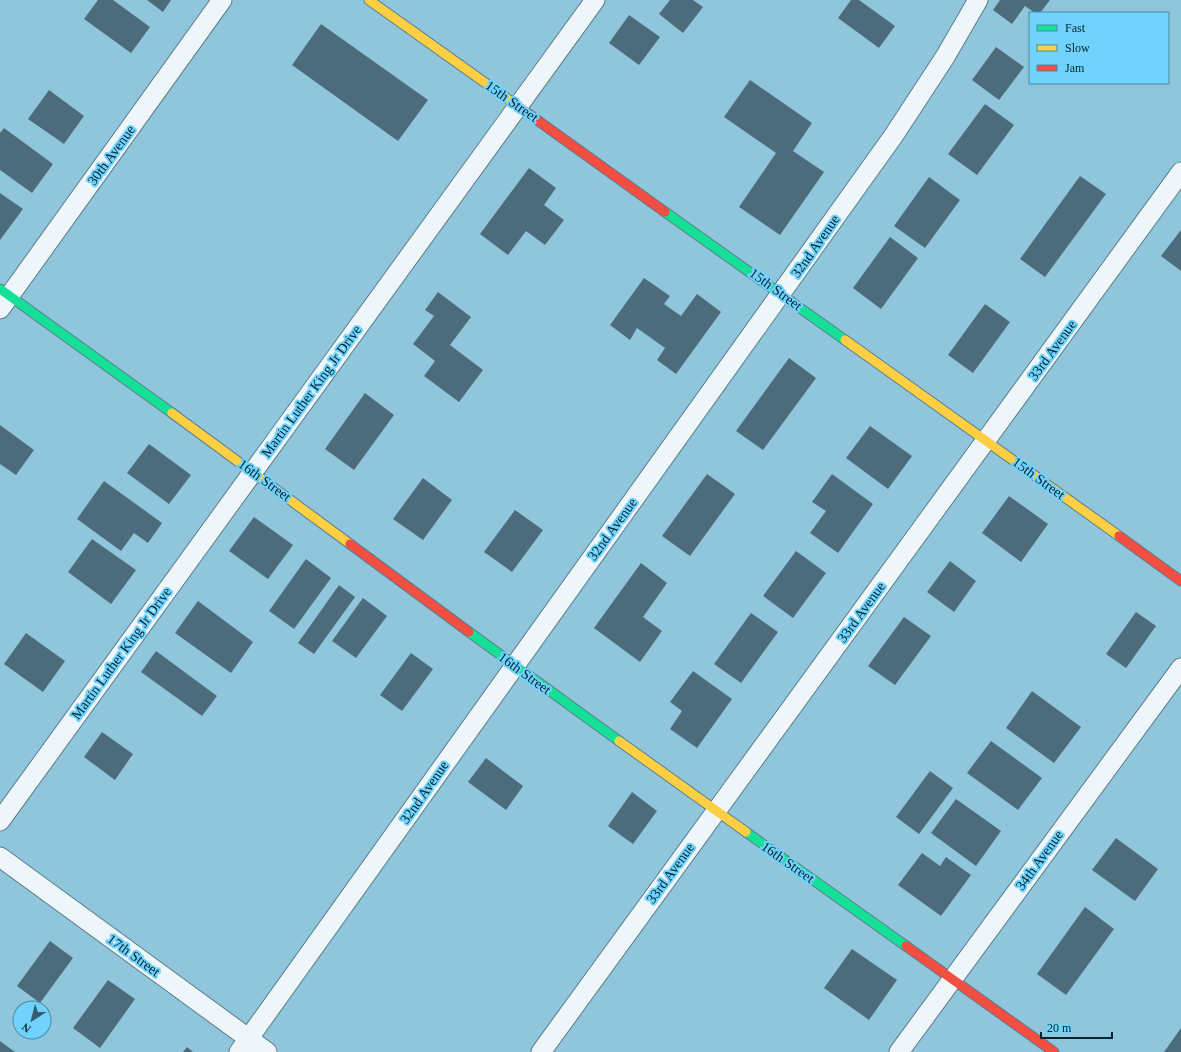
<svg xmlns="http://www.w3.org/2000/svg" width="1181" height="1052" viewBox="0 0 1181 1052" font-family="'Times New Roman',serif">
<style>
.building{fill:#4d6c7b}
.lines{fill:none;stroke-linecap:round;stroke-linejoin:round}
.street-casing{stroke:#5b7e8c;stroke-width:21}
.fast-casing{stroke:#5b7e8c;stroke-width:11}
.slow-casing{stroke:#5b7e8c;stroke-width:11}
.jam-casing{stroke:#5b7e8c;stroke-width:11}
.street{stroke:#eef6fa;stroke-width:19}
.fast{stroke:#16e098;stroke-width:9}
.slow{stroke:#ffcf43;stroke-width:9}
.jam{stroke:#f24e42;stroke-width:9}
.labels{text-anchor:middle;stroke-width:4;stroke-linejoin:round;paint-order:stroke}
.street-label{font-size:14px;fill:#03232f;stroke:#71d3fc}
</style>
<rect width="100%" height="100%" fill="#90c6dc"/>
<!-- building -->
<g class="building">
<path d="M98,0H113L150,27L131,53L84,19Z"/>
<path d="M147,0H171L163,12Z"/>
<path d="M670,0H693L703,7L683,33L659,14Z"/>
<path d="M851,0H859L895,26L879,48L838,18Z"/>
<path d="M1000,0H1050L1040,13H1035L1025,6L1012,24L993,10Z"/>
<path d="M629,15L660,37L639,65L609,43Z"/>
<path d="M321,24L428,100L398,141L292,65Z"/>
<path d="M996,47L1024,67L999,100L972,80Z"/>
<path d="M750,80L812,123L793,151L824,172L780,235L739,207L776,153L724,117Z"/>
<path d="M49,90L84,116L64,144L28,119Z"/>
<path d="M985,104L1014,125L977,175L948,154Z"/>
<path d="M4,128L53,164L32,193L0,170V133Z"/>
<path d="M529,168L556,188L544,205L564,220L545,245L526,231L508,255L480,234Z"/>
<path d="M1080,176L1106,194L1045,277L1020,259Z"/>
<path d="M929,177L960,200L925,248L894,226Z"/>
<path d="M0,193L23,209L0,240Z"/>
<path d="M1181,230V271L1161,256Z"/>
<path d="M890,237L918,258L881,309L853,288Z"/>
<path d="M644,278L670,296L664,304L681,316L697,294L721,312L676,374L657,360L665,348L637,328L630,340L610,325Z"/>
<path d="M438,292L471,317L450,345L483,370L459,402L424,376L435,361L413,344L434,316L425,310Z"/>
<path d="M985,304L1010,322L973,373L948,355Z"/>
<path d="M789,358L816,378L763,450L736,431Z"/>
<path d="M365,393L394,415L354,470L325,449Z"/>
<path d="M0,425L34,450L16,475L0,464Z"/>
<path d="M870,426L912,456L888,489L846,458Z"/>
<path d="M149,444L191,475L169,504L127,473Z"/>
<path d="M707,474L735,494L690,556L662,536Z"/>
<path d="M832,474L873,504L838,553L810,533L826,511L812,502Z"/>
<path d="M423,478L452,500L423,540L393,519Z"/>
<path d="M104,481L162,523L148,543L134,533L121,551L77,519Z"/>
<path d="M1009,496L1048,524L1021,562L982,533Z"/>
<path d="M515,510L543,530L512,572L484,552Z"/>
<path d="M254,517L293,545L268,579L229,551Z"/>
<path d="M92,539L136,570L111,604L68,572Z"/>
<path d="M796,551L826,573L793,618L763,596Z"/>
<path d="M306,559L331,578L294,629L269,611Z"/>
<path d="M950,561L976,581L954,612L927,592Z"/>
<path d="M641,563L667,583L643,617L662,631L640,662L594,628Z"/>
<path d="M339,585L355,597L314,654L298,643Z"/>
<path d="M363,598L387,616L356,658L332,641Z"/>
<path d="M198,601L253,642L231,673L175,633Z"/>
<path d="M1136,612L1156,626L1126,668L1106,654Z"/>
<path d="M751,613L778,632L741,683L714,664Z"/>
<path d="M904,617L931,636L895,685L868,666Z"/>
<path d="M26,633L65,661L43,692L4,664Z"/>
<path d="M156,651L217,696L202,716L141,672Z"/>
<path d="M411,653L433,669L402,711L380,695Z"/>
<path d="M693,671L732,699L697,748L670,729L682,711L670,702Z"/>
<path d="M1032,691L1081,727L1054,763L1006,728Z"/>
<path d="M102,732L133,754L115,780L84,757Z"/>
<path d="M991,741L1042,778L1018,810L967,773Z"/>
<path d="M486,758L523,786L506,810L468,782Z"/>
<path d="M930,771L953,788L919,834L896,817Z"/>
<path d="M632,792L657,811L633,844L608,826Z"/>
<path d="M956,799L1001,831L976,866L931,833Z"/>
<path d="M1116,838L1158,869L1135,901L1092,870Z"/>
<path d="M922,853L940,866L946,857L971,875L941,916L898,885Z"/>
<path d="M1085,907L1114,929L1066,995L1037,974Z"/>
<path d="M50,941L73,958L40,1003L17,986Z"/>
<path d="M852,949L897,980L869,1020L824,988Z"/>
<path d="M108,980L135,999L100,1048L73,1028Z"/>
<path d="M1181,1028V1052H1164Z"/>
<path d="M0,1041L15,1052H0Z"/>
<path d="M187,1047L193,1052H183Z"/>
</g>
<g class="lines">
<!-- street casing -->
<g class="street-casing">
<g id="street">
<path d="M0,309L222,0"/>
<path d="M0,821L595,0"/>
<path d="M0,857L267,1052"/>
<path d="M239,1052L894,135L945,57L978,0"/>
<path d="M541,1052L1181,172"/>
<path d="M899,1052L1181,668"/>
</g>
</g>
<!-- fast casing -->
<g class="fast-casing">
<g id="fast">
<path d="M665,212L845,340"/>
<path d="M0,289L172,413"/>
<path d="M469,632L619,741"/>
<path d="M746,832L906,946"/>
</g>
</g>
<!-- slow casing -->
<g class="slow-casing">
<g id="slow">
<path d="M369,0L519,107"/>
<path d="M845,340L1119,536"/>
<path d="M172,413L350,544"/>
<path d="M619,741L746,832"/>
</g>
</g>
<!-- jam casing -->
<g class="jam-casing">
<g id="jam">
<path d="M519,107L665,212"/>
<path d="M1119,536L1181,581"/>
<path d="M350,544L469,632"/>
<path d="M906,946L1054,1052"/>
</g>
</g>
<!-- street -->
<use href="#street" class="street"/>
<!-- fast -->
<use href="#fast" class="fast"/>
<!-- slow -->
<use href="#slow" class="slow"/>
<!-- jam -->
<use href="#jam" class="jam"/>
</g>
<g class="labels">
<!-- street labels -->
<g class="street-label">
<text transform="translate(512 101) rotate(35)" y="5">15th Street</text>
<text transform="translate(111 155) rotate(-54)" y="5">30th Avenue</text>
<text transform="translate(815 246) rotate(-55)" y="5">32nd Avenue</text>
<text transform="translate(776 289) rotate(36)" y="5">15th Street</text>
<text transform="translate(1052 350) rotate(-54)" y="5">33rd Avenue</text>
<text transform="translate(311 391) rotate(-54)" y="5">Martin Luther King Jr Drive</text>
<text transform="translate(1039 478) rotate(36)" y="5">15th Street</text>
<text transform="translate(265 480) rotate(36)" y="5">16th Street</text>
<text transform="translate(612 529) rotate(-54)" y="5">32nd Avenue</text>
<text transform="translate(861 612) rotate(-54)" y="5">33rd Avenue</text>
<text transform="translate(121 653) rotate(-54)" y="5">Martin Luther King Jr Drive</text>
<text transform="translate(525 673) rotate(36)" y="5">16th Street</text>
<text transform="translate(424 792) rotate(-55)" y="5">32nd Avenue</text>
<text transform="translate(1039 860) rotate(-54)" y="5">34th Avenue</text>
<text transform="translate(788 862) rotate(35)" y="5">16th Street</text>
<text transform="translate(670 873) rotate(-54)" y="5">33rd Avenue</text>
<text transform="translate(134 955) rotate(36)" y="5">17th Street</text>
</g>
</g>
<!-- legend -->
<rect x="1029" y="12" width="140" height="72" fill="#71d3fc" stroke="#458daa"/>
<rect x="1037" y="25" width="20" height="6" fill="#16e098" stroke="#458daa"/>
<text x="1065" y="32" font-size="12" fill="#03232f">Fast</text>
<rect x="1037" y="45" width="20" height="6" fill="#ffcf43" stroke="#458daa"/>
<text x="1065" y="52" font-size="12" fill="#03232f">Slow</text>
<rect x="1037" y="65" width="20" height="6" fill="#f24e42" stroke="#458daa"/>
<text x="1065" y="72" font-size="12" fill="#03232f">Jam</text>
<!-- north arrow -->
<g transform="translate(32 1020) rotate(216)"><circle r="19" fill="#71d3fc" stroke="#458daa"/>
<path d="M0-3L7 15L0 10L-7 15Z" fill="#345c6c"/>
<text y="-6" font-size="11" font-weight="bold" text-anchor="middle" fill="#03232f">N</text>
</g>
<!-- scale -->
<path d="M1041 1032v6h71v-6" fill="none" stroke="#03232f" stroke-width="2"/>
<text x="1047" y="1032" font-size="12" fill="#03232f" stroke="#71d3fc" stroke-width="3" paint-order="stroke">20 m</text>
</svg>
